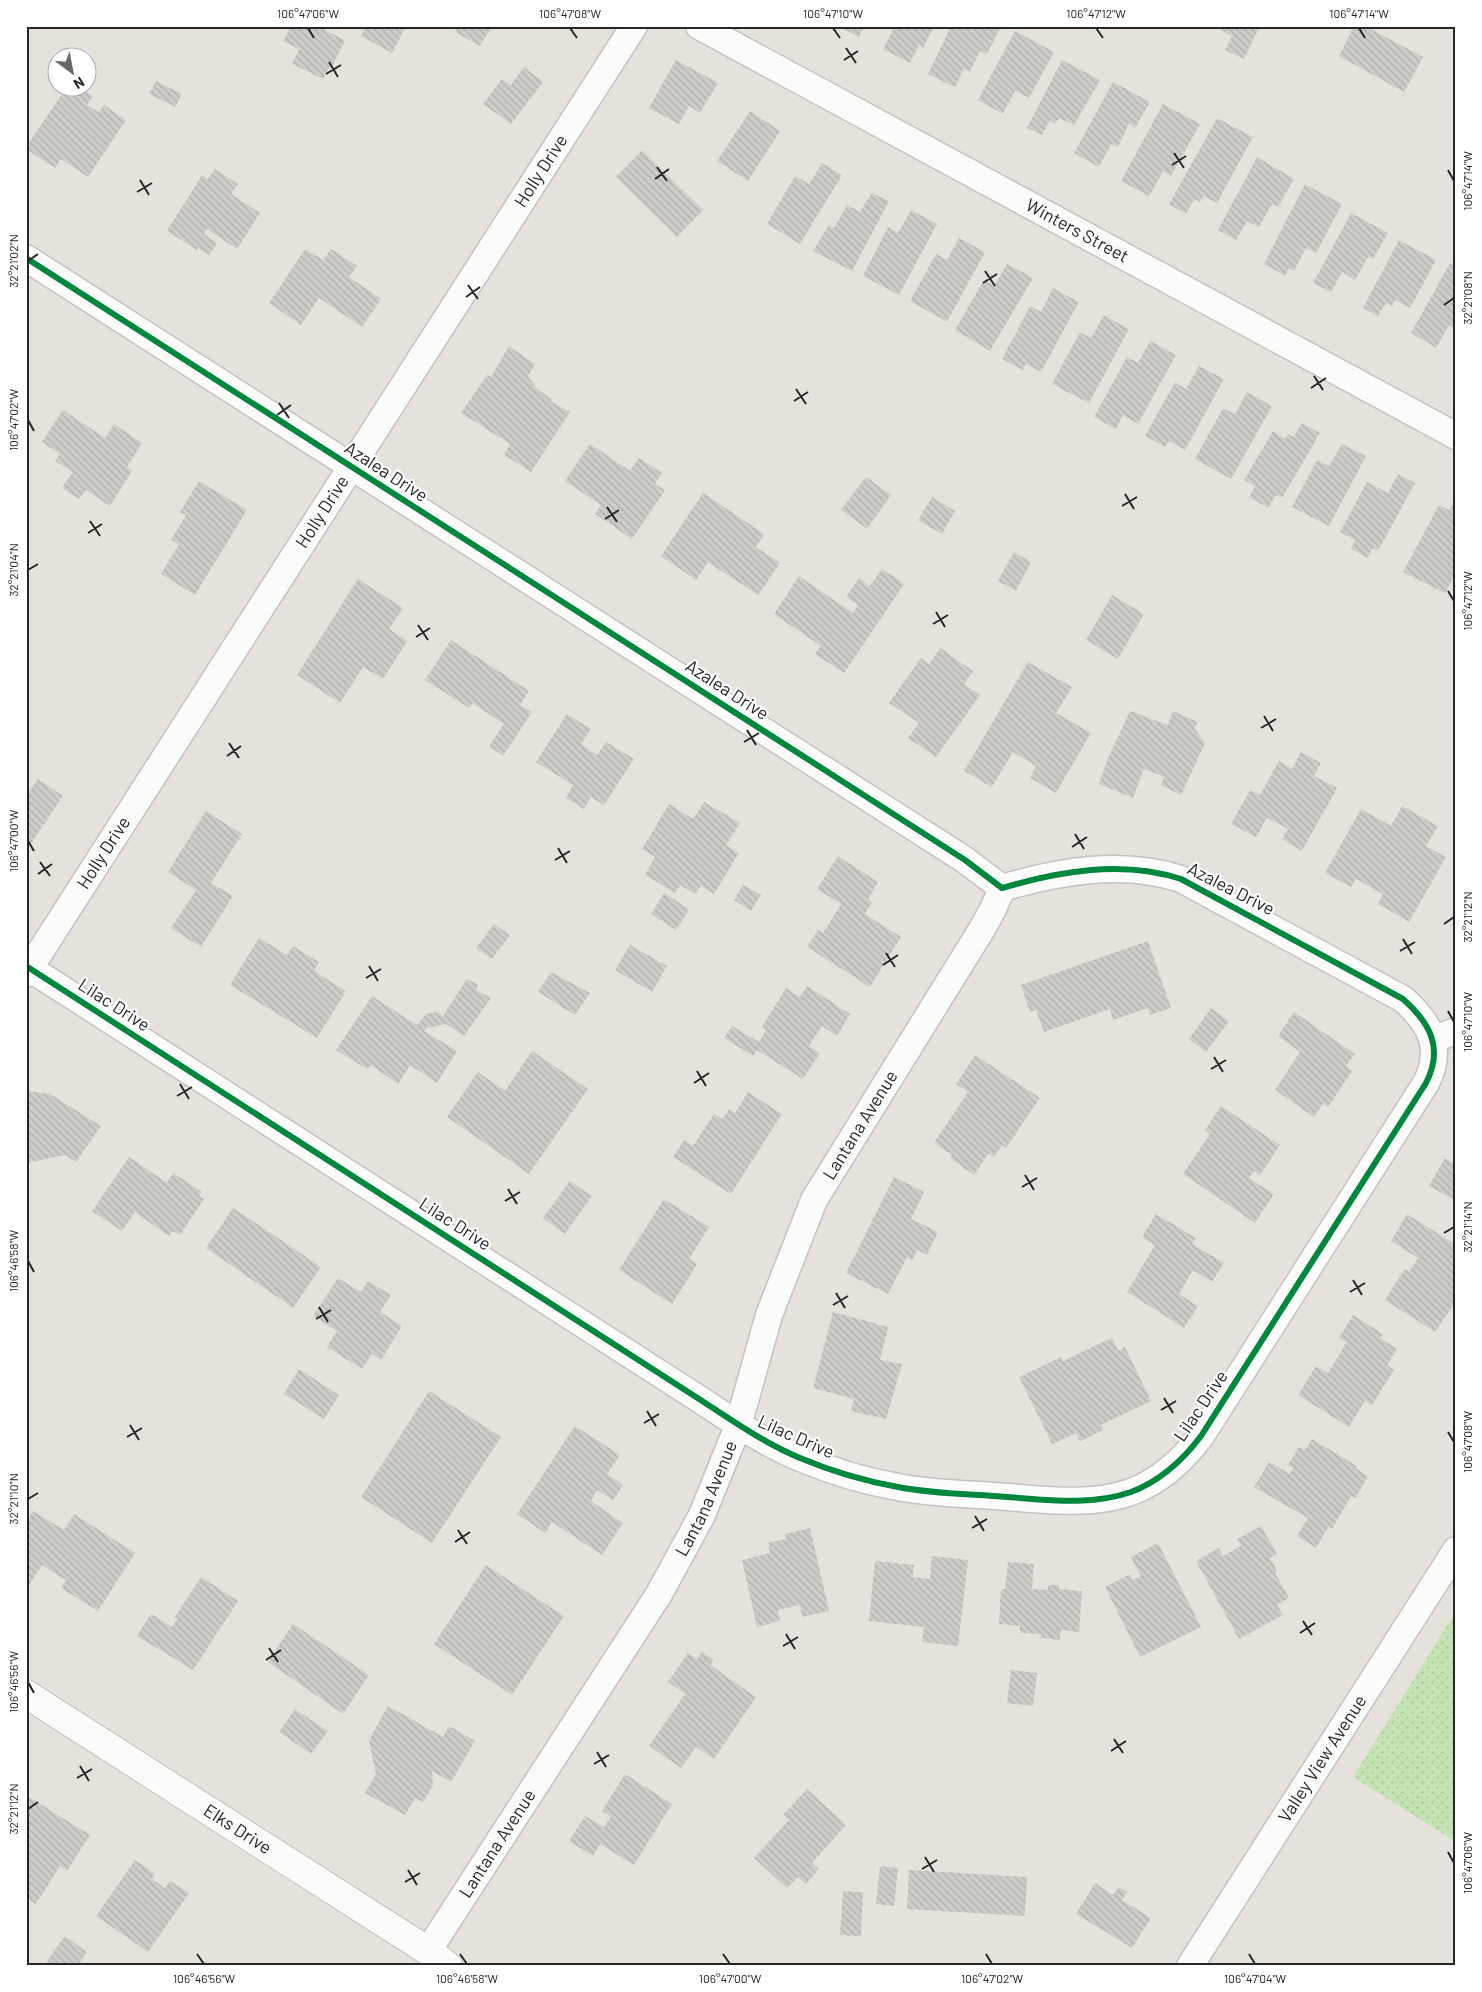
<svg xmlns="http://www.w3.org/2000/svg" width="1482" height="1992" viewBox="0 0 1482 1992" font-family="Barlow,sans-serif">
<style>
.park{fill:url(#park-dots)}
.building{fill:url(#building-back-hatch)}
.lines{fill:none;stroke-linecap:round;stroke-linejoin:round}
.minor-casing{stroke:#c3c1c1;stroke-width:29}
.secondary-casing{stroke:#c3c1c1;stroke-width:30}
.minor{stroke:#fbfbfa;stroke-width:26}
.secondary{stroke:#fbfbfa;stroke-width:28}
.cycleway-casing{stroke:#fff;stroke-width:9}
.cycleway{stroke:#00873e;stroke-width:6}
.ticks{fill:none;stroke:#262626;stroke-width:2}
.labels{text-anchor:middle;stroke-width:4.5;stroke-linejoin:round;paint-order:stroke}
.street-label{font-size:18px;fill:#262626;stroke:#fff}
.neatline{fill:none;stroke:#262626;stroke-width:2}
.ticks-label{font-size:12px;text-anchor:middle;fill:#262626}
</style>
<defs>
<pattern id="park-dots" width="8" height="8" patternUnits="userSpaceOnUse" patternTransform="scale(1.25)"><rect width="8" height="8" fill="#c4e3b2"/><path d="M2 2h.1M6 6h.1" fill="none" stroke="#a8c399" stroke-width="1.8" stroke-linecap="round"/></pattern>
<pattern id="building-back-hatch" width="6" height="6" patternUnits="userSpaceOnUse" patternTransform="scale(1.25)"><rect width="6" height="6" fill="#ceccc7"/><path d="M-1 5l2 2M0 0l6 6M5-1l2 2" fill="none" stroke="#b1afab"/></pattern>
</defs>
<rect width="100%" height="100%" fill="#e6e2db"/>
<!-- park -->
<path class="park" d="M1456,1611V1842L1353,1777Z"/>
<!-- building -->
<g class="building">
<path d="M291,26H317L345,40L332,67L330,66L323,79L292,64L299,49L283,41Z"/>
<path d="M366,26H406L392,53L361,36Z"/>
<path d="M458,26H492L480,46L455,32Z"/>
<path d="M838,26H864L859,37Z"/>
<path d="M895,26H934L923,48L919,45L910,63L883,49Z"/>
<path d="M951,26H1001L987,54L980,51L970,72L964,69L955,87L928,74Z"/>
<path d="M1223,26H1260L1244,59L1225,50L1232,36L1221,30Z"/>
<path d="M1354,26H1365L1423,57L1404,92L1339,56Z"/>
<path d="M1015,31L1054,52L1029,98L1015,91L1003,114L978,100Z"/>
<path d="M676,60L718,83L700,113L689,106L679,124L649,108Z"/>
<path d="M1062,60L1100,80L1074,125L1059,118L1055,124L1050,120L1042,135L1027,128Z"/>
<path d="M524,67L543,82L511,124L483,104L502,79L511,85Z"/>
<path d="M156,81L182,94L175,107L149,94Z"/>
<path d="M1113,82L1150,102L1135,128L1129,123L1118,147L1111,144L1099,167L1074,153Z"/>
<path d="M66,88H80L93,96L87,105L99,112L104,105L126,120L88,177L61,159L55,168L26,149V147Z"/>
<path d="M1163,104L1200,124L1171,176L1163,171L1149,196L1121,181Z"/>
<path d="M750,111L780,131L748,181L717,161Z"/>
<path d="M1217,118L1253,137L1217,203L1204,196L1200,202L1194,199L1186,214L1169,204Z"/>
<path d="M642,150L703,210L677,237L616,177Z"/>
<path d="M1257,157L1294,179L1278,207L1272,204L1259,227L1247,221L1236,240L1218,230Z"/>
<path d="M822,163L842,175L800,244L767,224L795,176L809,184Z"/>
<path d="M215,169L238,184L231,194L260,213L237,249L207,229L204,234L217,243L209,255L198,248L197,250L167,231L202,175L208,179Z"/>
<path d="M1305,184L1342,204L1316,253L1306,248L1294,271L1289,268L1285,276L1264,264Z"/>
<path d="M872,193L889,201L852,271L813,251L829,225L834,228L847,205L860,212Z"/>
<path d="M911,210L937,224L899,295L863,276L888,227L898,233Z"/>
<path d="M1351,213L1388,233L1373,259L1368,257L1355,280L1342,272L1331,292L1313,283Z"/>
<path d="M959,238L985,252L947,322L910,301L936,254L947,260Z"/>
<path d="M1399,240L1436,260L1410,308L1395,300L1392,306L1386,303L1378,316L1363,308Z"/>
<path d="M305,249L323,260L331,249L357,266L349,277L381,299L362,327L319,298L301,325L269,303Z"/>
<path d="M1450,263L1456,267V329L1449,325L1436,348L1411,333Z"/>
<path d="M1007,264L1033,278L990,351L955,330L984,280L994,286Z"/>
<path d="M1053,288L1079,302L1041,372L1026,364L1023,370L1002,359L1030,306L1041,312Z"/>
<path d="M1104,315L1129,329L1089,403L1052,384L1080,332L1091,338Z"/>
<path d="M1150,341L1176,355L1138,424L1123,415L1116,429L1094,417L1127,357L1138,363Z"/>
<path d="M509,346L535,364L528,376L536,388L551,399L550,401L570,412L531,472L504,455L510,444L461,413L487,375L491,377Z"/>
<path d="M1199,366L1224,379L1185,450L1169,441L1165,447L1145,436L1175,382L1186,389Z"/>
<path d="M1247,392L1272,406L1231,479L1195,459L1223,408L1235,414Z"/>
<path d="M63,410L105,438L114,424L142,443L127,467L132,471L110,506L86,490L79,499L62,488L73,472L55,461L60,454L42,442Z"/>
<path d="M1302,423L1320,433L1282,498L1276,495L1268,508L1249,497L1255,486L1244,480L1273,431L1285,439L1288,434L1293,437Z"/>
<path d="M590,444L630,471L639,458L662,473L655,484L665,490L632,539L595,514L601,505L565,481Z"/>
<path d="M1342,444L1366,456L1329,526L1292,507L1317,460L1329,466Z"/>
<path d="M1398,474L1415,483L1378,551L1373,548L1367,558L1351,549L1355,540L1340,532L1367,482L1388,493Z"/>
<path d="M866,477L891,495L867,529L841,510Z"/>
<path d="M199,481L247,510L195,595L161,574L179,544L171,540L186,515L180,512Z"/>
<path d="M703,493L764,534L756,547L780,563L758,595L708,562L696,580L661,556Z"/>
<path d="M932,497L955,511L942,534L918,520Z"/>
<path d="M1453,503L1456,504V573L1445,593L1403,572L1439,505L1449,510Z"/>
<path d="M1014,552L1031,562L1016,591L998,581Z"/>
<path d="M882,569L904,584L844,673L815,654L821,646L774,614L799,576L853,613L858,605L846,597L859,578L870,586Z"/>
<path d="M358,579L403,608L389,629L407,641L383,679L363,667L340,703L297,675Z"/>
<path d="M1112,595L1144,614L1118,659L1086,640Z"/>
<path d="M451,640L529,691L520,705L532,712L503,756L489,746L504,724L472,703L469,708L425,680Z"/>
<path d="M940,648L973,671L964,684L980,695L936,757L908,738L919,723L889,703L921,658L929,664Z"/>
<path d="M1028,662L1072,687L1056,713L1091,733L1056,793L1030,778L1036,766L1013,752L992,787L964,771Z"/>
<path d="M1130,711L1168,725L1173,711L1198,722L1194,728L1205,743L1181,795L1161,785L1164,777L1144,769L1133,798L1099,784L1108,758Z"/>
<path d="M567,714L591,729L581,744L597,755L606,742L634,759L604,805L591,797L584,809L566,798L573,785L536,762Z"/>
<path d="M1301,752L1321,763L1314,776L1337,788L1302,851L1282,839L1288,829L1267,818L1256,837L1231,824L1250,790L1260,795L1279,761L1292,769Z"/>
<path d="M38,779L63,796L28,848L26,847V796Z"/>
<path d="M704,802L740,823L726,845L739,853L714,894L701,886L695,894L680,885L675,893L645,875L655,857L642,849L669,804L693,819Z"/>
<path d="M1402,806L1438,826L1426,846L1446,857L1409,922L1378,904L1383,894L1356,879L1351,887L1325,873L1361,809L1391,826Z"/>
<path d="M206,811L242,834L211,883L233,896L201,947L171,928L196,890L168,872Z"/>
<path d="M838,856L878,882L868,899L872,902L865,914L901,937L870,987L807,947L818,930L823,933L841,904L817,889Z"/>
<path d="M743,885L761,895L751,911L734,900Z"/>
<path d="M664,893L689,909L676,930L651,914Z"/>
<path d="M494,924L510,935L492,959L476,948Z"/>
<path d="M259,938L287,955L293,946L319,962L314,971L346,991L317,1038L230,985Z"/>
<path d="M1148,941L1171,1008L1150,1015L1148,1008L1113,1020L1110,1009L1044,1032L1036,1010L1030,1012L1021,985Z"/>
<path d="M630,945L667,966L652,992L615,970Z"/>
<path d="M551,972L590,993L575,1015L538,992Z"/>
<path d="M467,979L478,985L476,990L491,998L464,1036L446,1024L427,1028L424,1031L457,1051L437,1083L410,1065L398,1084L371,1065L367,1069L336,1050L372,996L417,1025L426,1014L436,1012L443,1016Z"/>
<path d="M807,986L850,1014L837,1036L822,1026L809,1046L820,1053L803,1079L757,1050L753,1056L724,1038L732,1026L759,1042L766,1030L762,1027L786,988L800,997Z"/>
<path d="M1211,1008L1229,1021L1206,1052L1189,1039Z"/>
<path d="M1294,1012L1355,1054L1346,1066L1352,1071L1328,1107L1323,1104L1314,1117L1275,1090L1300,1052L1278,1036Z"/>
<path d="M532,1051L588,1089L529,1174L447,1117L478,1072L505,1091Z"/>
<path d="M975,1055L1040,1098L1006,1148L1002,1145L994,1157L989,1153L974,1175L950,1158L952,1155L934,1143L968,1092L956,1084Z"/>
<path d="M28,1091L50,1094L101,1126L76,1162L65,1155L26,1163V1092Z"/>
<path d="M748,1092L782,1114L731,1194L673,1157L684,1140L693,1146L714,1114L722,1119L729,1109L735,1113Z"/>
<path d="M1221,1106L1280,1145L1260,1175L1254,1171L1249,1178L1274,1194L1255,1223L1183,1174L1210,1134L1205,1130Z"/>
<path d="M129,1157L167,1183L173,1173L202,1192L199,1196L204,1199L180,1235L173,1231L169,1236L135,1212L122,1231L92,1211Z"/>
<path d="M1445,1158L1456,1165V1201L1429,1186Z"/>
<path d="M894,1177L924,1192L911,1219L938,1232L927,1255L917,1250L912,1260L907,1257L888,1294L846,1273Z"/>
<path d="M570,1181L592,1196L565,1234L543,1218Z"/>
<path d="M664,1199L709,1227L689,1259L697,1264L672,1304L619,1270Z"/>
<path d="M233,1208L321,1267L293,1308L206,1248Z"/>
<path d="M1156,1214L1196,1238L1192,1244L1224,1263L1212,1282L1193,1270L1179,1294L1198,1306L1184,1328L1127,1292L1155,1245L1142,1237Z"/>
<path d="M1407,1214L1456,1245V1301L1435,1332L1385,1300L1405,1269L1409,1272L1418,1258L1391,1241Z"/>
<path d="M338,1278L361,1292L368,1281L391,1295L380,1312L402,1326L381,1360L372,1354L362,1369L327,1347L337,1331L313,1316Z"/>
<path d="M833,1312L888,1327L880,1360L902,1364L886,1419L851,1411L854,1399L813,1388Z"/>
<path d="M1353,1315L1383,1334L1380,1338L1397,1349L1387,1365L1394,1370L1372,1405L1365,1401L1349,1427L1298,1395L1316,1366L1328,1373L1347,1342L1339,1338Z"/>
<path d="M1112,1338L1118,1351L1125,1347L1151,1401L1101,1425L1104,1430L1080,1441L1076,1433L1052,1444L1019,1377L1061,1357L1063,1361Z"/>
<path d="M299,1369L339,1395L324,1419L284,1394Z"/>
<path d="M429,1391L501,1437L432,1543L361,1497Z"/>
<path d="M575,1426L620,1455L607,1474L623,1485L613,1500L597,1490L591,1501L623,1523L602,1555L552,1522L545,1533L517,1514Z"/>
<path d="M1312,1439L1357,1466L1355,1468L1368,1476L1356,1498L1351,1496L1332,1529L1328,1527L1316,1548L1297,1536L1308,1518L1254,1487L1269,1462L1290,1474L1294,1468L1288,1465L1299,1447L1305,1450Z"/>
<path d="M33,1511L64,1530L74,1514L135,1553L98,1611L61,1588L66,1580L42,1565L26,1590V1522Z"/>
<path d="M1261,1526L1277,1554L1270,1558L1277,1571L1275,1573L1289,1598L1277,1605L1283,1615L1239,1639L1196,1561L1219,1548L1223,1556L1241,1546L1237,1539Z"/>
<path d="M810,1528L829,1611L802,1617L800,1605L778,1610L780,1621L757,1627L742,1560L770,1553L768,1543L786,1539L785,1534Z"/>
<path d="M1158,1543L1201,1627L1140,1657L1105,1587L1130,1574L1133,1580L1141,1576L1131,1557Z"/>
<path d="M932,1556L968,1560L958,1646L922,1642L924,1627L869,1621L875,1561L914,1565L913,1577L930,1579Z"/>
<path d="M1008,1562L1034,1564L1032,1589L1048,1590V1585H1059V1589L1082,1591L1079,1632L1061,1630L1060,1640L1040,1638L1041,1634L1020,1633V1626L999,1624L1001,1589H1005Z"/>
<path d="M486,1565L564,1616L512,1695L434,1644Z"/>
<path d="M201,1577L238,1601L193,1670L137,1636L151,1614L172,1627L178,1618L175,1617Z"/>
<path d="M293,1624L369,1675L343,1714L268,1662Z"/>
<path d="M702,1652L714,1660L710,1665L756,1697L714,1759L696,1747L681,1768L649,1746L685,1694L668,1682L688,1653L697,1659Z"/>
<path d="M1011,1670L1037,1673L1033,1706L1007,1703Z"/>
<path d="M388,1706L443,1737L449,1726L475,1741L451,1782L432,1771L433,1785L423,1802L415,1798L405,1815L365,1793L376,1774L369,1740Z"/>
<path d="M295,1709L328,1731L311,1754L279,1732Z"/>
<path d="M625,1774L672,1804L634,1865L600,1844L593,1856L569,1841L585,1816L604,1827L611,1816L602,1811Z"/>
<path d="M807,1789L846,1825L812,1863L819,1869L806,1884L798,1877L787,1888L754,1858L789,1820L783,1815Z"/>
<path d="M26,1795L90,1835L67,1871L60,1866L36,1904L26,1898Z"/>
<path d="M135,1860L155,1874L152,1879L165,1888L170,1881L189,1893L148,1952L96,1916Z"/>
<path d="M880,1866L898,1868L894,1906L876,1904Z"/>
<path d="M909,1870L1027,1877L1025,1916L907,1909Z"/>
<path d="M1095,1883L1113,1895L1119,1887L1127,1892L1122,1900L1151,1918L1132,1948L1076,1914Z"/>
<path d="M843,1891L863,1892L861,1936L840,1935Z"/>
<path d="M65,1936L87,1952L78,1966H53L47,1961Z"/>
</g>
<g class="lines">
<!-- minor casing -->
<g class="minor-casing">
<g id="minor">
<path id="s1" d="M699,26L1456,436"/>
<path d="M26,258L965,860L1002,888"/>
<path d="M26,966L696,1397C730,1419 762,1442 800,1458C831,1471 864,1481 898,1487C933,1494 971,1494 1007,1497C1048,1500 1091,1506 1131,1492C1160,1481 1183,1460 1201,1436L1426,1083C1444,1048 1430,1023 1403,999L1181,879C1122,860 1060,871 1002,888"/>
<path id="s2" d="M26,974L634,26"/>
<path d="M1433,1039L1456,1031"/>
<path id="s3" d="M428,1951L659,1594L702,1515L738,1426L769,1315L814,1200L982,929L993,909L1002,888"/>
<path id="s4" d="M1190,1966L1456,1550"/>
</g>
</g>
<!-- secondary casing -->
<g class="secondary-casing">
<g id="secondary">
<path id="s5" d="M26,1694L428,1951L448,1966"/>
</g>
</g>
<!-- minor -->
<use href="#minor" class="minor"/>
<!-- secondary -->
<use href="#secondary" class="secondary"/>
<!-- cycleway casing -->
<g class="cycleway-casing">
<path id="cycleway" d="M26,258L965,860L1002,888C1060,871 1122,860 1181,879L1403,999C1430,1023 1444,1048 1426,1083L1201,1436C1183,1460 1160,1481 1131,1492C1091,1506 1048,1500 1007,1497C971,1494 933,1494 898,1487C864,1481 831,1471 800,1458C762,1442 730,1419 696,1397L26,966"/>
</g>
<!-- cycleway -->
<use href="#cycleway" class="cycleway"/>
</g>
<!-- ticks -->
<path class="ticks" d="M308,28L314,38M570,28L577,38M833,28L840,38M1096,28L1103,38M1359,28L1365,38M846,48L856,63M844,60L858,51M329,62L338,77M326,74L341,65M1174,153L1184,168M1172,165L1186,156M657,167L667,181M1448,170L1454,181M655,179L669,169M140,180L149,195M137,192L152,183M28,261L38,254M985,271L995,286M983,283L997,274M468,285L478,299M466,297L480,287M1444,305L1454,298M1314,376L1323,390M1311,388L1326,378M796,389L806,404M794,401L808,392M279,403L289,418M277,415L291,405M28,420L34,431M1125,494L1134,509M1122,506L1137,497M607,507L617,522M605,519L619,510M90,521L100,536M88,533L102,524M28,570L38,564M1448,591L1454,601M936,612L945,627M933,624L948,615M418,625L428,640M416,637L430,628M1264,716L1273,731M1261,728L1276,719M747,730L756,745M744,742L759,733M229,743L239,758M227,756L241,746M1075,834L1084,849M28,841L34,851M1072,847L1087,837M558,848L567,863M555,860L570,851M40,862L50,876M38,874L52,864M1444,924L1454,917M1403,939L1412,954M1400,951L1415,942M886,953L895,967M883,965L898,955M369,966L378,981M366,978L381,969M1448,1011L1454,1022M1214,1057L1223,1072M1211,1069L1226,1060M697,1071L706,1086M694,1083L709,1073M180,1084L189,1099M177,1096L192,1087M1025,1175L1034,1190M1022,1187L1037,1178M508,1189L517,1204M505,1201L520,1192M1444,1233L1454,1227M28,1261L34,1272M1353,1280L1362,1295M1350,1292L1365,1283M836,1293L845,1308M833,1305L848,1296M319,1307L328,1322M316,1319L331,1310M1164,1398L1173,1413M1161,1410L1176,1401M647,1411L656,1426M644,1423L659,1414M130,1425L139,1440M1448,1432L1454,1442M127,1437L142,1428M28,1499L38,1493M975,1516L984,1531M972,1528L987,1519M458,1530L467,1544M455,1542L470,1532M1303,1621L1312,1635M1300,1633L1315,1623M786,1634L795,1649M783,1646L798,1637M269,1648L278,1662M266,1660L281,1650M28,1682L34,1693M1114,1739L1123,1753M1111,1751L1126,1741M597,1752L606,1767M594,1764L609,1755M80,1766L89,1781M77,1778L92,1769M28,1809L38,1802M1448,1852L1454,1863M925,1857L934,1872M922,1869L937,1860M408,1870L417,1885M405,1882L420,1873M197,1954L204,1964M460,1954L467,1964M723,1954L730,1964M986,1954L992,1964M1249,1954L1255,1964"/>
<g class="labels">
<!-- street labels -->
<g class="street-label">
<text dy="6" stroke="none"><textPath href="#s2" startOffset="954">Holly Drive</textPath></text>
<text dy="6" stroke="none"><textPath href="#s1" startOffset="430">Winters Street</textPath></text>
<text transform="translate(386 472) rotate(33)" y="6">Azalea Drive</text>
<text dy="6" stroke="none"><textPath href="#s2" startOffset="549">Holly Drive</textPath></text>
<text transform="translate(727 690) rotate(33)" y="6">Azalea Drive</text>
<text dy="6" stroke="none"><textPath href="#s2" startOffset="144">Holly Drive</textPath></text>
<text transform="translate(1231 889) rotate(27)" y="6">Azalea Drive</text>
<text transform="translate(114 1005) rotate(33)" y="6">Lilac Drive</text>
<text dy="6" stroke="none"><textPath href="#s3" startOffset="938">Lantana Avenue</textPath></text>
<text transform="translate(455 1224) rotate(33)" y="6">Lilac Drive</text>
<text transform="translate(1201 1406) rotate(-56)" y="6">Lilac Drive</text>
<text transform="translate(796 1437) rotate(24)" y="6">Lilac Drive</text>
<text dy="6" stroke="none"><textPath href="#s3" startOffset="532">Lantana Avenue</textPath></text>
<text dy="6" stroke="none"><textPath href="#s4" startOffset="246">Valley View Avenue</textPath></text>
<text dy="6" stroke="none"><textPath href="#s5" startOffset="251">Elks Drive</textPath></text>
<text dy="6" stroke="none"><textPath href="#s3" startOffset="128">Lantana Avenue</textPath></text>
</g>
</g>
<!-- border -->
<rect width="1482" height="1992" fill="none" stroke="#ffffff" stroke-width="55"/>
<!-- north arrow -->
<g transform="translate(72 72) rotate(148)"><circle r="24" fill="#ffffff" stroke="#a8a8a8"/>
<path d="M0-4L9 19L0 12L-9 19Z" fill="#696865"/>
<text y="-8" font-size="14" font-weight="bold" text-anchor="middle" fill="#262626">N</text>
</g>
<rect x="28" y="28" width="1426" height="1936" class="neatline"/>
<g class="ticks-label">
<text x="308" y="18">106°47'06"W</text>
<text x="570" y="18">106°47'08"W</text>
<text x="833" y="18">106°47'10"W</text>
<text x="1096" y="18">106°47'12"W</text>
<text x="1359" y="18">106°47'14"W</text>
<text transform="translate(1468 181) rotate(-90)" y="4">106°47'14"W</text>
<text transform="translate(14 261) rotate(-90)" y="4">32°21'02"N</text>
<text transform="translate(1468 298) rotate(-90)" y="4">32°21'08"N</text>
<text transform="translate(14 420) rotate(-90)" y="4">106°47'02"W</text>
<text transform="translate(14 570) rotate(-90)" y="4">32°21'04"N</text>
<text transform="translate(1468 601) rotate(-90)" y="4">106°47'12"W</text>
<text transform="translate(14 841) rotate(-90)" y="4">106°47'00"W</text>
<text transform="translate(1468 917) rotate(-90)" y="4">32°21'12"N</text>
<text transform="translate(1468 1022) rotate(-90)" y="4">106°47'10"W</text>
<text transform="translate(1468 1227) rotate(-90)" y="4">32°21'14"N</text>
<text transform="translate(14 1261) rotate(-90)" y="4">106°46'58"W</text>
<text transform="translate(1468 1442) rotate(-90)" y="4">106°47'08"W</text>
<text transform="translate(14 1499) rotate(-90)" y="4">32°21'10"N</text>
<text transform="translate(14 1682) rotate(-90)" y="4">106°46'56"W</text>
<text transform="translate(14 1809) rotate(-90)" y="4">32°21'12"N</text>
<text transform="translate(1468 1863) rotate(-90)" y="4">106°47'06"W</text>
<text x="204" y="1983">106°46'56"W</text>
<text x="467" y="1983">106°46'58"W</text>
<text x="730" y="1983">106°47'00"W</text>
<text x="992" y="1983">106°47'02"W</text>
<text x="1255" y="1983">106°47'04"W</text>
</g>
</svg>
